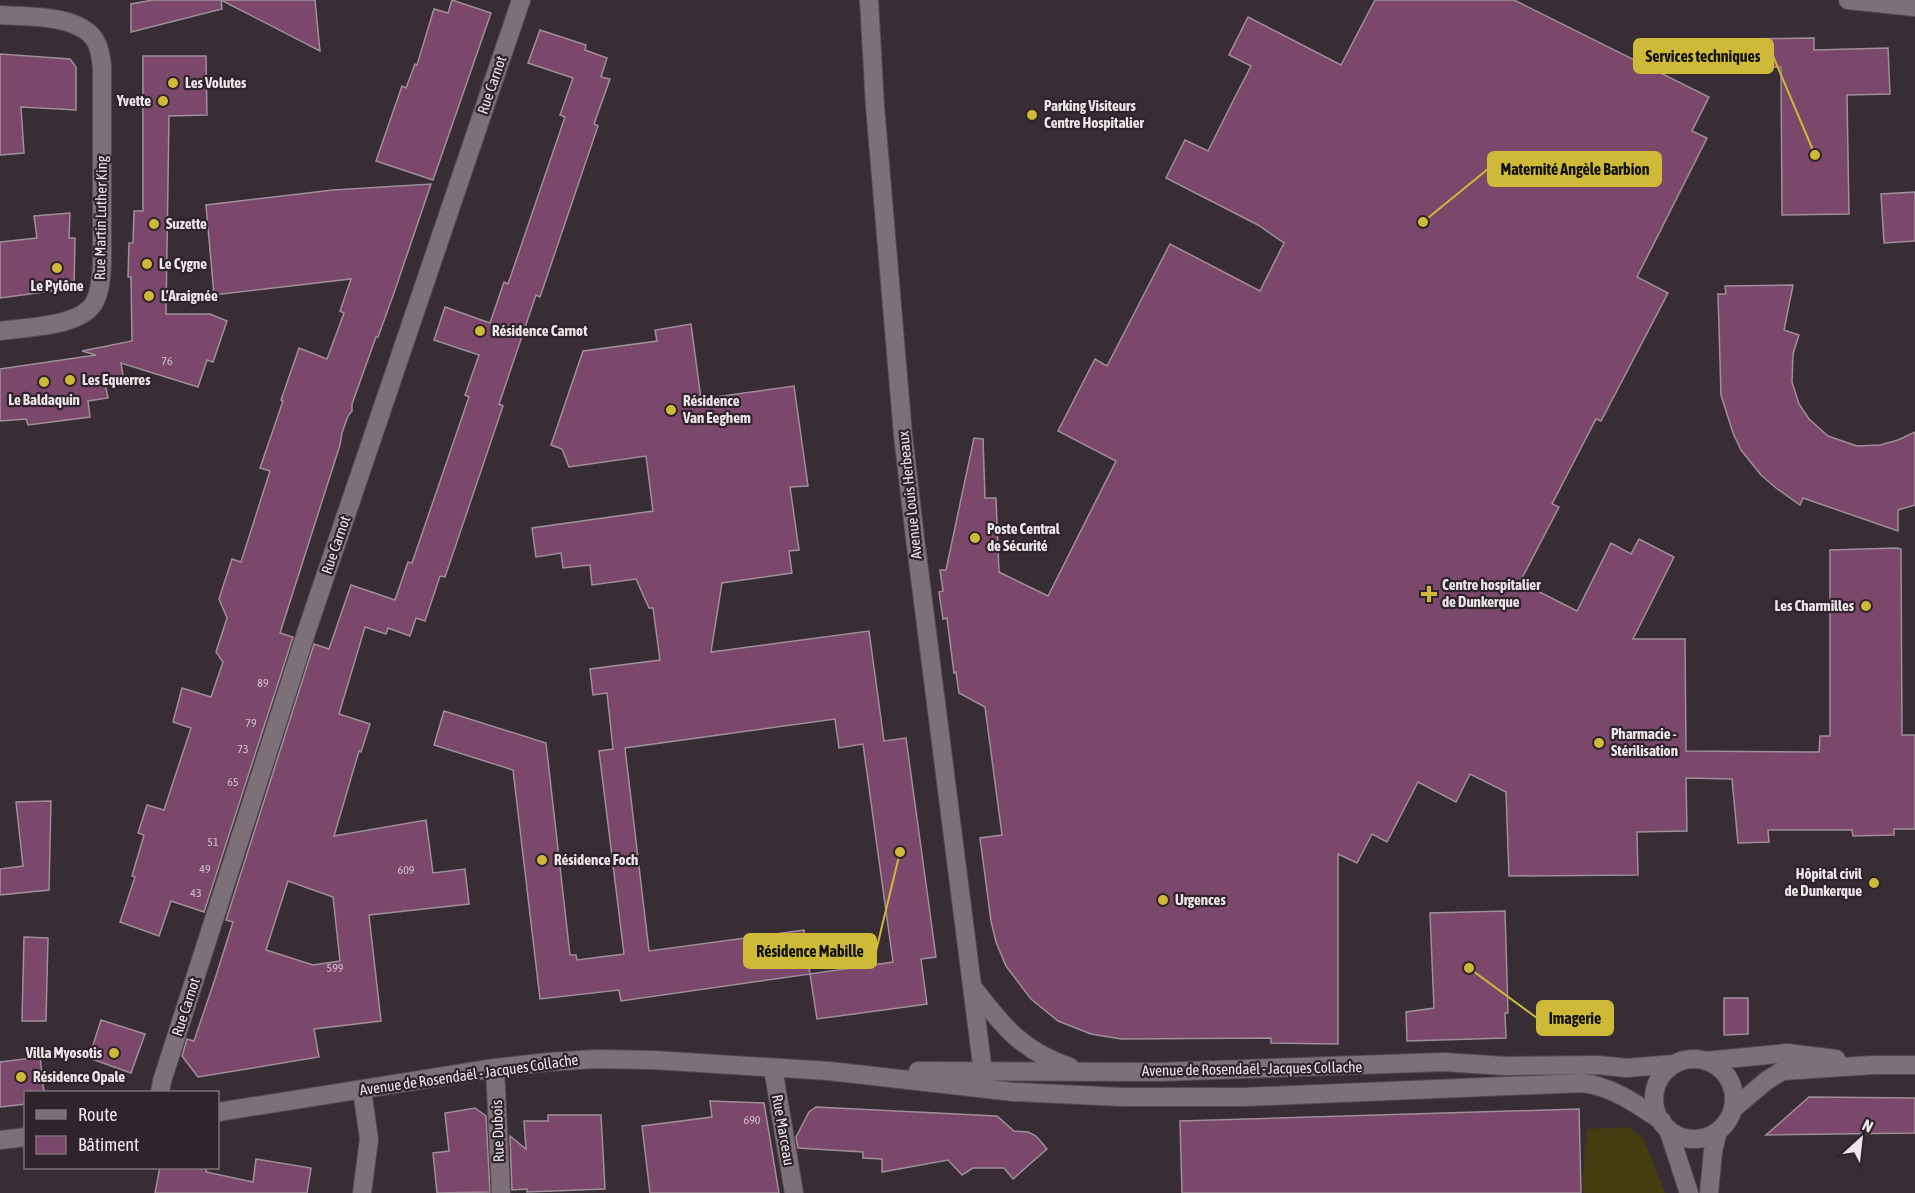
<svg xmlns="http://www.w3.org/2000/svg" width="1915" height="1193" viewBox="0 0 1915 1193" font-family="'Asap Condensed',sans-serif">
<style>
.green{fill:#453d10}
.building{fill:#7b486b;stroke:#9e8f98;stroke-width:1.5;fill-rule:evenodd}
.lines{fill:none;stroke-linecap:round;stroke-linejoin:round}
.minor-casing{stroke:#554c52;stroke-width:20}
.minor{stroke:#7d7078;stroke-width:18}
.poi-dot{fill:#ceb938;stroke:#2f242b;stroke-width:2}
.labels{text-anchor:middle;stroke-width:4.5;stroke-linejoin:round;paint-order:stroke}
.number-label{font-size:12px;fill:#d0beca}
.poi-label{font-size:15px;font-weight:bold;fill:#ece5e9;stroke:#2f242b;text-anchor:start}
.street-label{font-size:15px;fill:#ece5e9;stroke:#2f242b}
.leader{fill:none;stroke:#ceb938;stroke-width:2}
.callout-dot{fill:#ceb938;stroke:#2f242b;stroke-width:2}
.callout{fill:#ceb938;stroke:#ceb938;stroke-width:2}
.callout-label{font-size:16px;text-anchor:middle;font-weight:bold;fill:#111}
</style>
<rect width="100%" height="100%" fill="#392d35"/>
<!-- green -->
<path class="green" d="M1628,1127L1643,1138L1665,1193H1584L1582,1188L1587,1129Z"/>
<!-- building -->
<g class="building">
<path d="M153,0H315L320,51L221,0L222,9L131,32V4Z"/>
<path d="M452,0L491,13L433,180L376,161L402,86L406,88L415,64L417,65L434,9L448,13Z"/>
<path d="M1375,0H1514L1709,97L1692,131L1707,138L1637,277L1668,293L1601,421L1596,419L1552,504L1559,507L1520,582L1577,611L1611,543L1631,554L1639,539L1674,557L1633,639H1685L1686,751L1819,752L1820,736H1830V550L1897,548L1901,549L1902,735H1915V829H1894V835L1853,836L1852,830H1768L1769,842L1738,843L1732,779L1686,778L1687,831L1637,832L1638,875L1509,876L1506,792L1470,774L1456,802L1418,782L1387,842L1372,834L1357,863L1338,854V1044L1271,1043V1038L1121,1039L1091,1034L1058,1021L1031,999L1006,966L996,942L991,921L980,838L1002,835L985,707L959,693L956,672L954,673L947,618L943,619L939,592L943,591L940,570H946L974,438L983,439L985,498H996L999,572L1048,596L1116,461L1058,431L1095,359L1107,366L1170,244L1260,291L1284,243L1258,225L1166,178L1185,140L1208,151L1231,105L1251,66L1229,55L1248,17L1341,65Z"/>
<path d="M540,30L586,45L585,50L607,58L601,77L610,79L594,124L598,126L540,297L536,295L499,404L503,406L445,577L440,576L425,621L416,618L410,636L388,628L386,634L365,627L339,714L370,724L361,752L359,751L334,836L426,820L433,873L465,869L469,904L369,915L381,1021L314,1029L319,1057L198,1077L182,1056L187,1039L194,1041L215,979L233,922L226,920L314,644L329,649L351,585L395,600L408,562L412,563L469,397L465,395L479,355L434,340L445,307L490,323L504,282L508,284L565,117L560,115L573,78L528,63ZM288,881L333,897L340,961L313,965L266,950Z"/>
<path d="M1814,38V50L1888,48L1890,94L1847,95L1849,214L1782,215L1781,67H1737L1736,39Z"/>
<path d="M0,54L70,59L76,67V110L21,107L24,153L0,155Z"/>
<path d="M143,56H206L207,115L169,116L166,314H210L227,321L213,362L207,360L198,387L121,363L123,376L110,378V383H105L108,398L88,401L90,417L28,425L26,419L0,421V369L96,355L82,351L132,341L131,277H128L129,243H133L134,211H143Z"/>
<path d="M431,184L394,293L378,337H376L352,404V411L348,416L342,433L340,445L280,633L293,637L204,912L171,901L159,936L120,922L135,877L132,876L144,835L138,833L147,805L164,810L191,728L173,722L182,688L211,697L223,662L216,652L227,618L219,599L232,559L241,562L270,471L260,468L283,401L281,400L299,348L327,359L344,313L340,311L351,279L214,295L206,205L333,190Z"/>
<path d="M1915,192V241L1884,243L1881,194Z"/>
<path d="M70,213L69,238H75L74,288L0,298V242L37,238L34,216Z"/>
<path d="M1793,285L1784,330L1799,335L1793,354L1792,382L1799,404L1809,419L1828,436L1857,446L1880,445L1898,440L1915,432V505L1898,510V531L1803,498L1800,505L1776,488L1761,475L1741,450L1733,433L1721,395L1718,294H1726L1725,286Z"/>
<path d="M691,324L701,399L794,386L808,486L790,487L799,550L789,551L792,573L722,583L711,652L869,631L884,741L906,738L936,957L921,959L927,1004L817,1019L810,974L621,1001L619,990L540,999L513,770L434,745L444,711L546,743L570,955H576L577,960L624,954L599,751L613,749L607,693L593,695L590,669L660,660L653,608H649L636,579L592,585L590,565L563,568L561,553L536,557L532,528L653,511L646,456L569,467L562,449L551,445L583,351L657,341L655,330ZM835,719L839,748L863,744L893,962L810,974L804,930L649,951L625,748Z"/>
<path d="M51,801L49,890L0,895V869L23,866L16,802Z"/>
<path d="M1505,911L1508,1013H1505L1506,1038L1407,1041L1406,1012L1434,1008L1430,913Z"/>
<path d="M24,937L48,938L46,1021H22Z"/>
<path d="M1724,998H1748V1034L1724,1035Z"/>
<path d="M101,1020L145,1034L131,1073L89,1058Z"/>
<path d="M40,1057L44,1092H26V1104L0,1107V1062Z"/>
<path d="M1809,1097L1915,1098V1133L1766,1135Z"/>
<path d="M710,1101L764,1103L779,1193H650L642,1126L712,1117Z"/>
<path d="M816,1107L997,1116L1014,1131L1028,1132L1036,1136L1047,1149L1013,1179L1004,1168H973L962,1175L948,1160L882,1172V1159L863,1158V1152L798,1148L796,1137L809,1112Z"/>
<path d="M475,1108L486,1116L490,1192L437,1193L433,1153L449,1151L445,1113Z"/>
<path d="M1579,1109L1581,1193H1182L1180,1121Z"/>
<path d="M548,1115H601L605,1189L527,1192V1189L512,1190L510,1136L526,1149L524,1121H548Z"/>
<path d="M256,1159L311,1168L307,1193H155L160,1167H207L206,1172L253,1182Z"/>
</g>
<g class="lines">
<!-- minor casing -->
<g class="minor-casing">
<g id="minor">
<path d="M869,0L875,106L903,435L915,538L985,1088"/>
<path d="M1848,0L1915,7"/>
<path d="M0,15C27,17 78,14 95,40C100,48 101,58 102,67V264C101,276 101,289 95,301C83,327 26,327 0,331"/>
<path d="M975,990C1004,1028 1024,1052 1070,1067"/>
<circle cx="1694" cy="1099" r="40"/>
<path d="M1706,1061L1787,1053L1836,1059"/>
<path d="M495,1068L501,1193"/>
<path d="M773,1068L794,1193"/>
<path d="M918,1071L1158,1072L1444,1062L1505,1066L1598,1065L1626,1068L1675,1064"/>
<path d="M362,1090L369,1139L362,1193"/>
<path d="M160,1092L162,1081L307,630L521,0"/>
<path d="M1733,1109L1766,1081L1782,1071L1873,1065H1915"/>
<path d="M218,1112L495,1068L548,1062L596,1059L653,1060L829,1071L1014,1092L1122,1097H1244L1582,1083C1612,1086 1638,1105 1662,1121"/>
<path d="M1668,1129L1689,1193"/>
<path d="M0,1140L26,1137"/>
<path d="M1709,1193L1713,1151L1718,1131"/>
</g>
</g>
<!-- minor -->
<use href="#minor" class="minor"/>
</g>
<!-- markers -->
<g class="poi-dot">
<circle cx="173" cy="83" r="6"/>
<circle cx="163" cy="101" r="6"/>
<circle cx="1032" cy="115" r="6"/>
<circle cx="154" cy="224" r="6"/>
<circle cx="147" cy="264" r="6"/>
<circle cx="57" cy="268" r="6"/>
<circle cx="149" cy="296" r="6"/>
<circle cx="480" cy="331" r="6"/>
<circle cx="70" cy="380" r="6"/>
<circle cx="44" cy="382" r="6"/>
<circle cx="671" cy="410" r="6"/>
<circle cx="975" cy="538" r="6"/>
<path d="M1426 585h6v6h6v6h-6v6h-6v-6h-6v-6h6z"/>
<circle cx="1866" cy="606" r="6"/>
<circle cx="1599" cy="743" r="6"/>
<circle cx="542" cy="860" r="6"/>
<circle cx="1874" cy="883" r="6"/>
<circle cx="1163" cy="900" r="6"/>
<circle cx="114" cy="1053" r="6"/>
<circle cx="21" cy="1077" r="6"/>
</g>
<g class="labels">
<!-- number labels -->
<g class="number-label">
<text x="167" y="365">76</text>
<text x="263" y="687">89</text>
<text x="251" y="727">79</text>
<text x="243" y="753">73</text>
<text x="233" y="786">65</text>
<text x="213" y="846">51</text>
<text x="205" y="873">49</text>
<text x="406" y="874">609</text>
<text x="196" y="897">43</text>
<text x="335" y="972">599</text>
<text x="752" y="1124">690</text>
</g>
<!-- poi labels -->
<g class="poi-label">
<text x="185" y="88">Les Volutes</text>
<text x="151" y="106" text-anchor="end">Yvette</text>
<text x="1044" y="111">Parking Visiteurs<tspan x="1044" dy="17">Centre Hospitalier</tspan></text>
<text x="166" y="229">Suzette</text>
<text x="159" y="269">Le Cygne</text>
<text x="57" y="291" text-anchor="middle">Le Pylône</text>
<text x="161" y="301">L'Araignée</text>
<text x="492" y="336">Résidence Carnot</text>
<text x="82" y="385">Les Equerres</text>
<text x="44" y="405" text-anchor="middle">Le Baldaquin</text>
<text x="683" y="406">Résidence<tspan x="683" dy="17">Van Eeghem</tspan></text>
<text x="987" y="534">Poste Central<tspan x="987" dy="17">de Sécurité</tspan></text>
<text x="1442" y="590">Centre hospitalier<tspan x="1442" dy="17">de Dunkerque</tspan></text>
<text x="1854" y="611" text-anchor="end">Les Charmilles</text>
<text x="1611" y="739">Pharmacie -<tspan x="1611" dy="17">Stérilisation</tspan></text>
<text x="554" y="865">Résidence Foch</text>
<text x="1862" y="879" text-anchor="end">Hôpital civil<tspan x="1862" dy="17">de Dunkerque</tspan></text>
<text x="1175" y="905">Urgences</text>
<text x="102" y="1058" text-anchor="end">Villa Myosotis</text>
<text x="33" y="1082">Résidence Opale</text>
</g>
<!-- street labels -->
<g class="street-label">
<text transform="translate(492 85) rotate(-71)" y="5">Rue Carnot</text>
<text transform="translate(101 218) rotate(-89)" y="5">Rue Martin Luther King</text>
<text transform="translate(910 495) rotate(-96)" y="5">Avenue Louis Herbeaux</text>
<text transform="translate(336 545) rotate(-71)" y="5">Rue Carnot</text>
<text transform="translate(186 1007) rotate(-72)" y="5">Rue Carnot</text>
<text transform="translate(1252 1069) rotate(-1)" y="5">Avenue de Rosendaël - Jacques Collache</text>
<text transform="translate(469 1075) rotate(-8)" y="5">Avenue de Rosendaël - Jacques Collache</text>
<text transform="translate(783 1130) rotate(80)" y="5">Rue Marceau</text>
<text transform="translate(498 1131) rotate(-92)" y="5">Rue Dubois</text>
</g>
</g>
<!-- callouts -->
<path class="leader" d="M1815 155L1773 56M1423 222L1488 169M900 852L876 951M1469 968L1537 1018"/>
<g class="callout-dot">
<circle cx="1815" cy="155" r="6"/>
<circle cx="1423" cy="222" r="6"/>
<circle cx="900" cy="852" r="6"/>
<circle cx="1469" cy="968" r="6"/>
</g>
<g class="callout">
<rect x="1634" y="39" width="139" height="34" rx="6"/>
<rect x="1488" y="152" width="173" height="34" rx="6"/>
<rect x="744" y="934" width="132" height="34" rx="6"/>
<rect x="1537" y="1001" width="76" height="34" rx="6"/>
</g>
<g class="callout-label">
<text x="1703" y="62">Services techniques</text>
<text x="1575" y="175">Maternité Angèle Barbion</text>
<text x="810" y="957">Résidence Mabille</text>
<text x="1575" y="1024">Imagerie</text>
</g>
<!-- legend -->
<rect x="24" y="1091" width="195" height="78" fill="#2f242b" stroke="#7b7177" stroke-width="1.5"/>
<rect x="36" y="1110" width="30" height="9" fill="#7d7078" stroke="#7b7177" stroke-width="1.5"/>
<text x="78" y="1121" font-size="18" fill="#ece5e9">Route</text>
<rect x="36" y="1136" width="30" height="18" fill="#7b486b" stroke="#7b7177" stroke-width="1.5"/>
<text x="78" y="1151" font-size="18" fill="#ece5e9">Bâtiment</text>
<!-- north arrow -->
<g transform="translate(1861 1139) rotate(27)" stroke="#2f242b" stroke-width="4.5" paint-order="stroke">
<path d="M0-4.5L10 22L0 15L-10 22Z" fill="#ece5e9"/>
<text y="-9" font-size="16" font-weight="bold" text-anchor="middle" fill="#ece5e9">N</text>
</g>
</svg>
